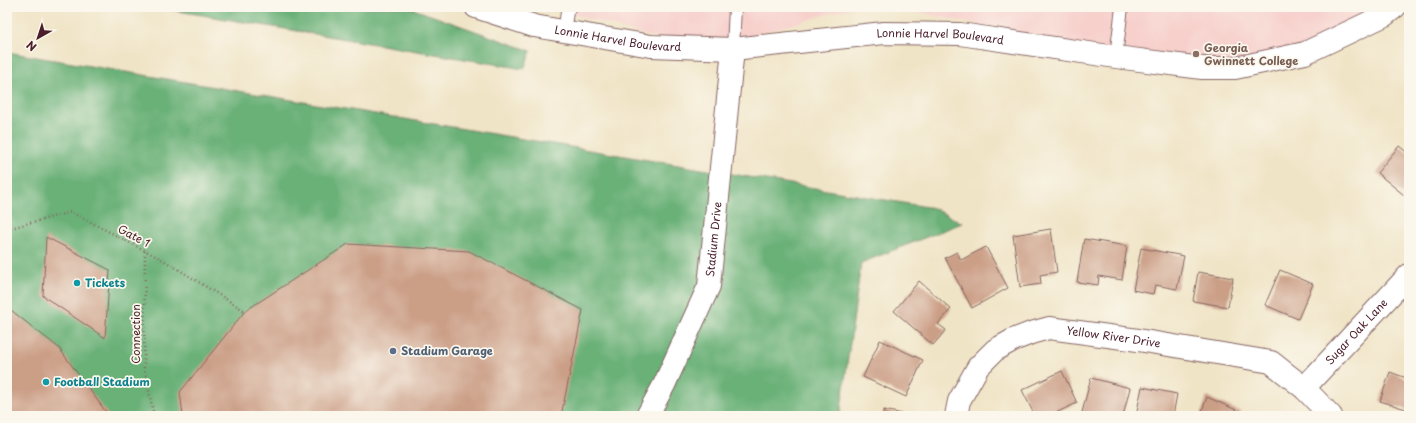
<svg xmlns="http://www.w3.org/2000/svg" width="1416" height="423" viewBox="0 0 1416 423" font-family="'Playpen Sans',sans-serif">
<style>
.built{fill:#f7d0cc}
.forest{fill:#6bb178;stroke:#5a6852}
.building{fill:#cb9e86}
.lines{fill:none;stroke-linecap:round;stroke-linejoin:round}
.service-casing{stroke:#846461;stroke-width:14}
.minor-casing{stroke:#846461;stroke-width:24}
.tertiary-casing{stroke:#846461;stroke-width:24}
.path{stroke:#846461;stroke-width:2.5;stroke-dasharray:1 3;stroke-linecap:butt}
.service{stroke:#fff;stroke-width:12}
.minor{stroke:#fff;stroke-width:22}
.tertiary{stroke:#fff;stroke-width:22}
.education-dot{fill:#8d6e63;stroke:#fbf7ec;stroke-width:1.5}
.culture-dot{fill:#0f9aa8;stroke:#fbf7ec;stroke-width:1.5}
.service-dot{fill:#5c6f8a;stroke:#fbf7ec;stroke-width:1.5}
.labels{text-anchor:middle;stroke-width:3.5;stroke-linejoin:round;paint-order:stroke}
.street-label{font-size:11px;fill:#4a1f2b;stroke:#fbf7ec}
.education-label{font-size:11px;font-weight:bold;fill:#785e54;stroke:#fbf7ec;text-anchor:start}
.culture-label{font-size:11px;font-weight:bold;fill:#0d838f;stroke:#fbf7ec;text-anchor:start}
.service-label{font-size:11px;font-weight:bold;fill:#4e5e75;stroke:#fbf7ec;text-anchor:start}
</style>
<rect width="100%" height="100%" fill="#fbf7ec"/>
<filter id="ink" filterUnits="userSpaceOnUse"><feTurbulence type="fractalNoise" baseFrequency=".025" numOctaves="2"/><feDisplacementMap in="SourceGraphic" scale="8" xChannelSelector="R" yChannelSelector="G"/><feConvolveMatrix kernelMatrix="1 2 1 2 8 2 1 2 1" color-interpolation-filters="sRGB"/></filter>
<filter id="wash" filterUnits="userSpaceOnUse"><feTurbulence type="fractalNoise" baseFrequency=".012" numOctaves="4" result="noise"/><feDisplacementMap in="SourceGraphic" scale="16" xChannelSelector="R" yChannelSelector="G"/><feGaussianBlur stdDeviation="0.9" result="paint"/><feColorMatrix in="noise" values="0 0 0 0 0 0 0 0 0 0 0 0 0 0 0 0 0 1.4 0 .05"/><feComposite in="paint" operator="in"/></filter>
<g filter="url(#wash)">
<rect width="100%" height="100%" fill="#f0e4c6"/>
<!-- built -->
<g class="built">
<path d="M548,7H853L698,51Z"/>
<path d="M895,7H1391L1364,34L1200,73Z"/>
</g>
<!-- forest -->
<g class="forest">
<path d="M154,7H408L531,51L524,69Z"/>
<path d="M7,52L933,208L962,223L861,263L840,416H7Z"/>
</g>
<g id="blocks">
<!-- building -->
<g class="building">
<path d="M1399,146L1409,154V189L1404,195L1377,173Z"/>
<path d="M1051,229L1057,272L1040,275L1041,284L1020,287L1013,235Z"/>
<path d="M46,237L110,270L105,338L43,296Z"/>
<path d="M1084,239L1127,246L1122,280L1099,276L1098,285L1077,282Z"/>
<path d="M348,244L469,251L583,310L561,416H183L180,392L245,311Z"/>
<path d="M986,247L1008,288L972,308L945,258L957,252L961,260Z"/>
<path d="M1141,248L1184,256L1177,289L1155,285L1153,294L1133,290Z"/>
<path d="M1280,270L1313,284L1298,319L1265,305Z"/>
<path d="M1198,272L1233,278L1228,307L1193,301Z"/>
<path d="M919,281L951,309L938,324L946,330L933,345L894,311Z"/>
<path d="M7,307L59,348L109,416H7Z"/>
<path d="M880,340L923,360L906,397L863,377Z"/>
<path d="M1062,371L1077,403L1051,415L1050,414L1046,416H1035L1022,390Z"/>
<path d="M1390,372L1409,379V410L1380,401Z"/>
<path d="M1091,378L1130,388L1123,416H1081Z"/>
<path d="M1142,387L1177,394L1173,416H1136Z"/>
<path d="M1207,397L1241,412L1239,416H1200Z"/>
<path d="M884,410L907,415L906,416H882Z"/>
</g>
</g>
</g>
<g filter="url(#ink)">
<use href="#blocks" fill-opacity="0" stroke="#846461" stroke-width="1"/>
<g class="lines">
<!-- service casing -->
<g class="service-casing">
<g id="service">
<path d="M564,32L567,12L570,7"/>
<path d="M733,49L735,7"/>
<path d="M1116,57L1122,7"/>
</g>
</g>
<!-- minor casing -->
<g class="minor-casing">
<g id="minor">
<path id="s1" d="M1304,388L1409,275"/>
<path id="s2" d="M647,416L664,385L709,286L733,49"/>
<path id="s3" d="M956,416L959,401L978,367L995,350L1013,340L1031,333L1049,328L1138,340L1271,362L1304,388L1331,416"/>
</g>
</g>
<!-- tertiary casing -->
<g class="tertiary-casing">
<g id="tertiary">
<path id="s4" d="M476,7L534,26L651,46L733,49L884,33L960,34L1116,57L1202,68H1235L1305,53L1385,15L1395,7"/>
</g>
</g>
<!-- path -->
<g class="path">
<path d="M7,229L71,212L165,261L245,311"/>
<path d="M145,251L144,367L154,416"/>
</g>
<!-- service -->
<use href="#service" class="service"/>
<!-- minor -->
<use href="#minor" class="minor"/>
<!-- tertiary -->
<use href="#tertiary" class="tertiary"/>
</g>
</g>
<!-- markers -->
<circle class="education-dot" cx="1196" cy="54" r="4"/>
<g class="culture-dot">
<circle cx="77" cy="283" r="4"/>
<circle cx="46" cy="382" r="4"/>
</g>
<circle class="service-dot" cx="393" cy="351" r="4"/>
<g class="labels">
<!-- street labels -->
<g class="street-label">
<text dy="4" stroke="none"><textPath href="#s4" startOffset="146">Lonnie Harvel Boulevard</textPath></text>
<text dy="4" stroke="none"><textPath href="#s4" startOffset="470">Lonnie Harvel Boulevard</textPath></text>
<text transform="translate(134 236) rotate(28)" y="4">Gate 1</text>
<text dy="4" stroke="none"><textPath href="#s2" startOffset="191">Stadium Drive</textPath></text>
<text dy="4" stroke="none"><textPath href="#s1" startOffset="77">Sugar Oak Lane</textPath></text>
<text transform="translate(136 334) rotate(-90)" y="4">Connection</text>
<text dy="4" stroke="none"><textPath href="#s3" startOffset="202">Yellow River Drive</textPath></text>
</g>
<!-- education labels -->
<g class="education-label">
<text x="1204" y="52">Georgia<tspan x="1204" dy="13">Gwinnett College</tspan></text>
</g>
<!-- culture labels -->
<g class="culture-label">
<text x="85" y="287">Tickets</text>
<text x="54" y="386">Football Stadium</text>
</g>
<!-- service labels -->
<g class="service-label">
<text x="401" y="355">Stadium Garage</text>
</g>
</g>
<!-- margin -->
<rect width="1416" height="423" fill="none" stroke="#fbf7ec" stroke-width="24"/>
<!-- north arrow -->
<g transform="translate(38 38) rotate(219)" stroke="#fbf7ec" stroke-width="3" paint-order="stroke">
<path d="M0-3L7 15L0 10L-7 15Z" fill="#4a1f2b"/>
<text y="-6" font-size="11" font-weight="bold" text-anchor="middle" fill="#4a1f2b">N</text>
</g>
</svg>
